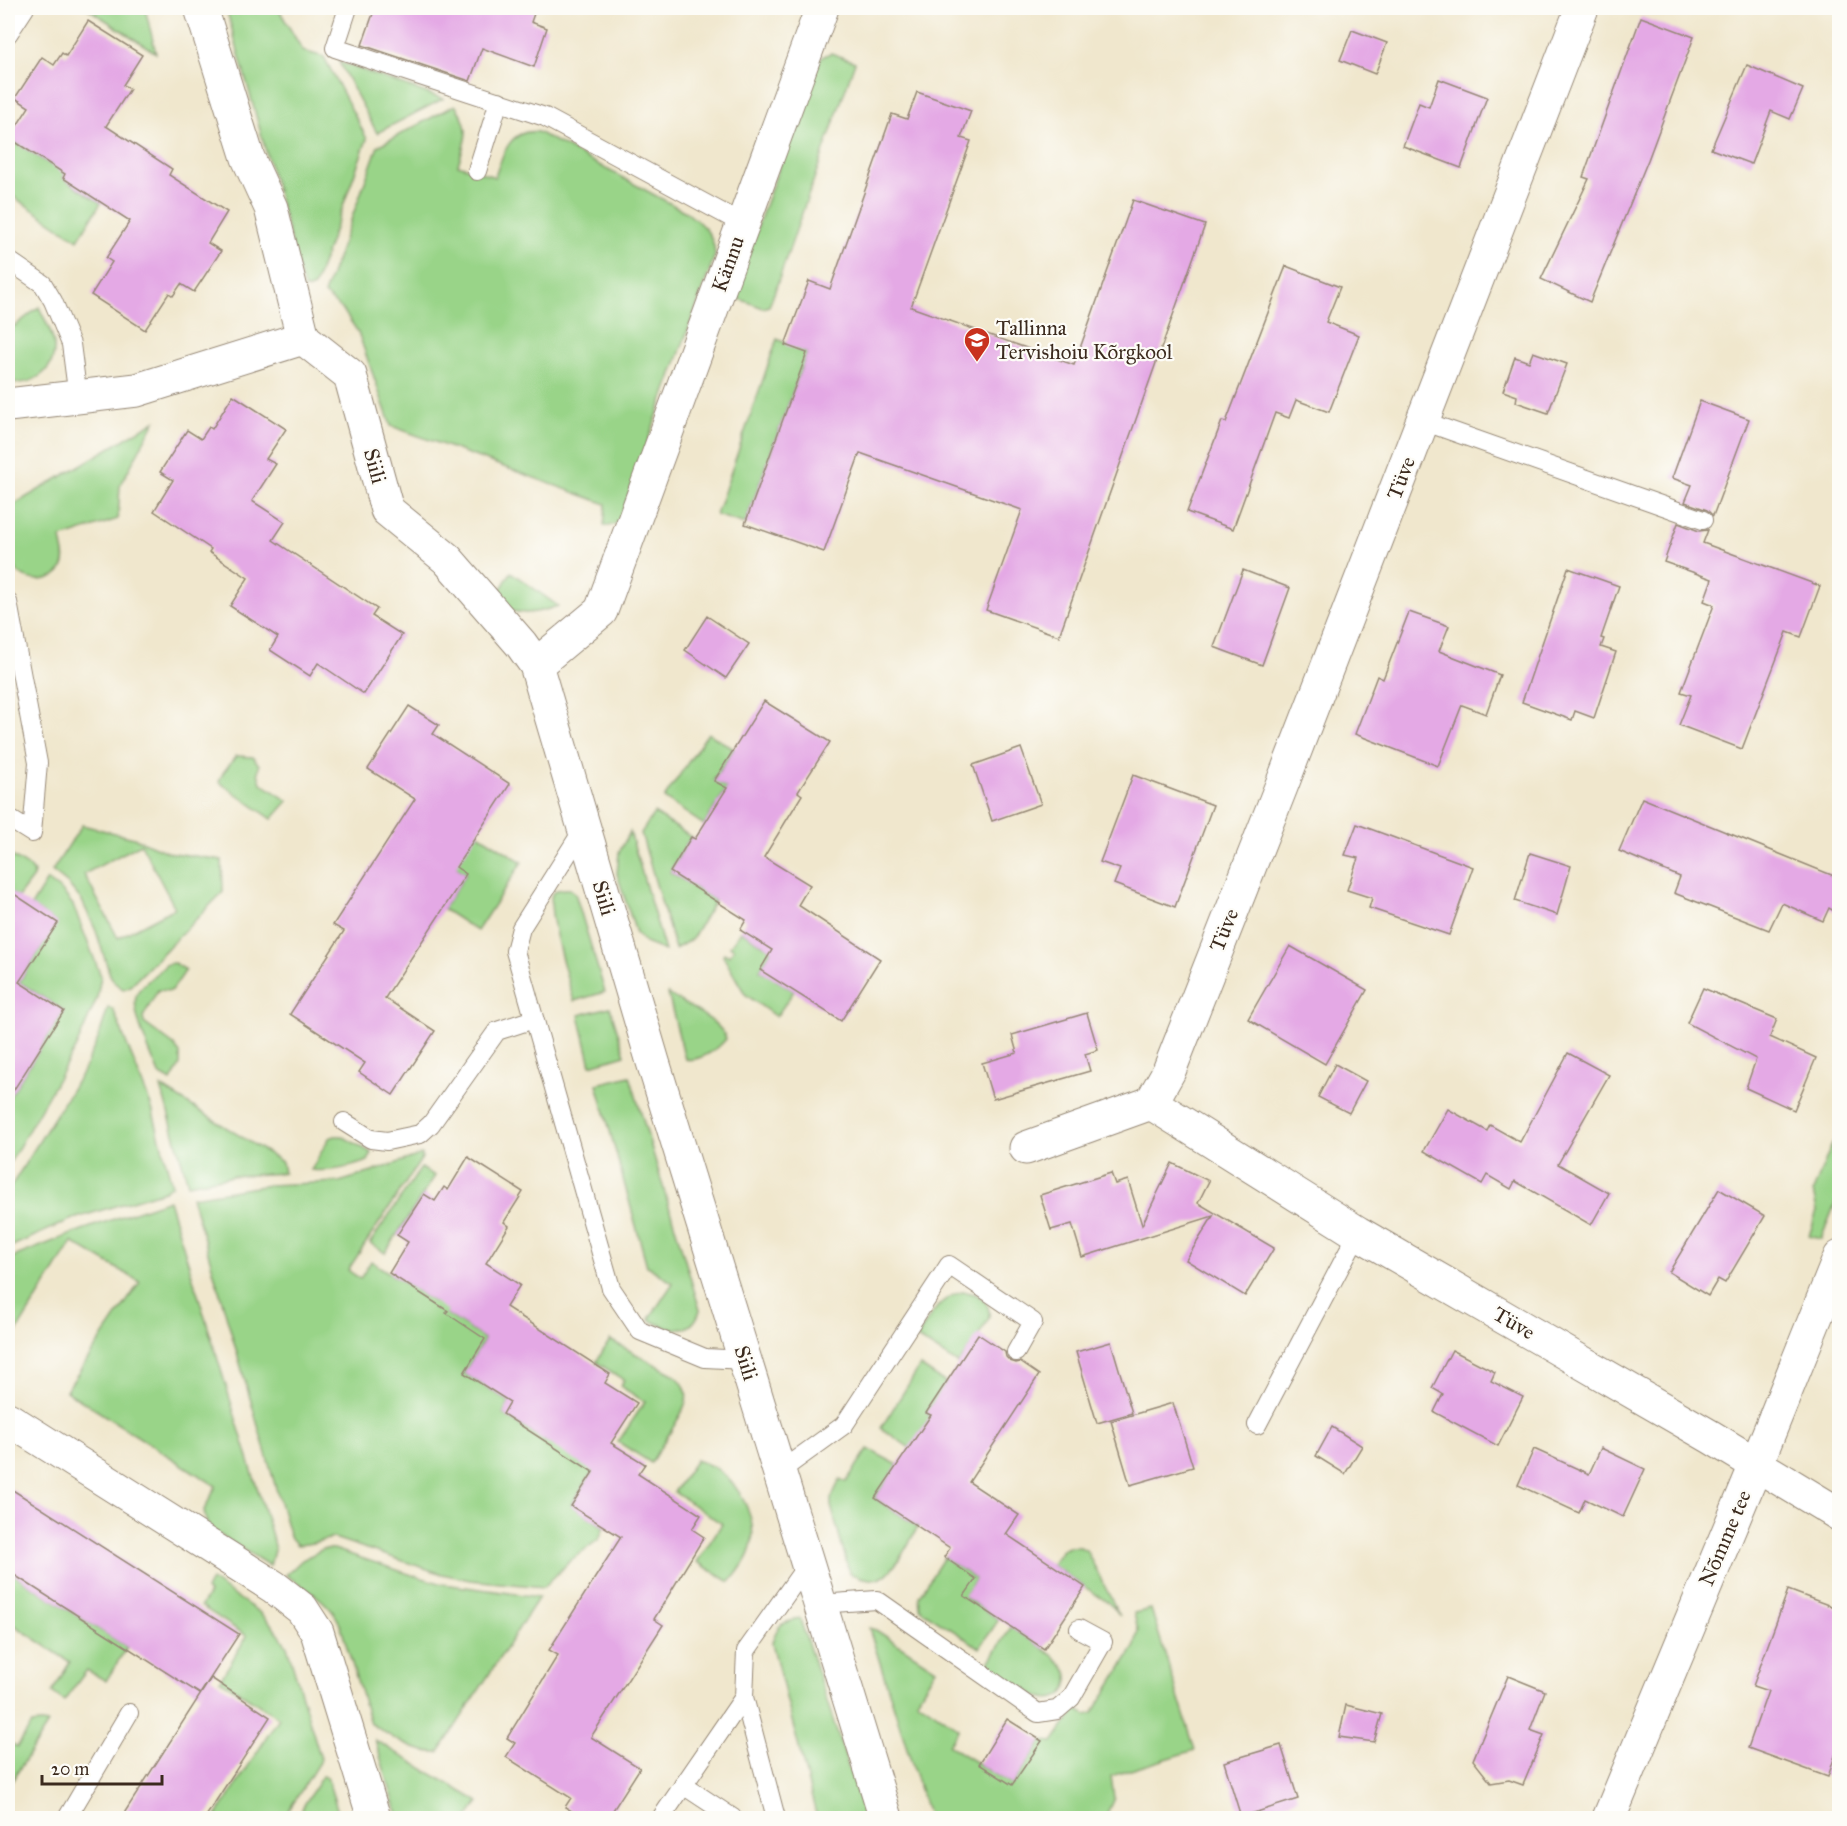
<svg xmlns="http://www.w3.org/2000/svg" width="1847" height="1826" viewBox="0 0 1847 1826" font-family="'IM FELL Great Primer',serif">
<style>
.green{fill:#99d488;stroke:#6a7f53;stroke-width:1.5;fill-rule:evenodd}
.building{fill:#e4a9e5}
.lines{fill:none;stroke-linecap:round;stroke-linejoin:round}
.lane-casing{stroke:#968876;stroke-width:20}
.street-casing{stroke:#968876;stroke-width:35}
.secondary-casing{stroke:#968876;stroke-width:35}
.lane{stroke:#fff;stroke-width:18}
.street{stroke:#fff;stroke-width:33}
.secondary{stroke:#fff;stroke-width:33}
.labels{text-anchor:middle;stroke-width:4.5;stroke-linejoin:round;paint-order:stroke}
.street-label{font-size:21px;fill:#3b2a1e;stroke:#fdfcf7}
.poi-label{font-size:21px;fill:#3b2a1e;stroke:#fdfcf7;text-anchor:start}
</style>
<rect width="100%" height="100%" fill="#fdfcf7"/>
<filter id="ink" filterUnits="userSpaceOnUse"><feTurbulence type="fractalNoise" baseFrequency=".0167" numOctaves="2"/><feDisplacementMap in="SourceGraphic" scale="12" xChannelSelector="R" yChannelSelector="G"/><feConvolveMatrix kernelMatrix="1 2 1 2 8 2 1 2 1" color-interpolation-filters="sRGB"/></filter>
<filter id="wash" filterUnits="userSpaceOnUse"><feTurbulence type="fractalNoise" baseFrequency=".008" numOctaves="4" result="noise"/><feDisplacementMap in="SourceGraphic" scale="24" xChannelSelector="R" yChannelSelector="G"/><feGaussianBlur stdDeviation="1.35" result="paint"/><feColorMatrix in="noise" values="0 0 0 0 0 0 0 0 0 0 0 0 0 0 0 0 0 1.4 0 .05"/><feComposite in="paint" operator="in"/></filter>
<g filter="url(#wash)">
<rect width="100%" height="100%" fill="#f0e7cd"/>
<!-- green -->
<g class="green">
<path d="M87,8H145L156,53Z"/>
<path d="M226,8H278L303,51L324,57L367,139L314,287L309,289L304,288Z"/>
<path d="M831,53L855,62L772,299L769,306L763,308L734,297L763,211L819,60L824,56Z"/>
<path d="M339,62L443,99L377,133Z"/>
<path d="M455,105C473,130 465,139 458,165L495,177C502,156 509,128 538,132L686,212C703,225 714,233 715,255L619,521C614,525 610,527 604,526L606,504L391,426L358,332L343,310L324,294L378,146Z"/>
<path d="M8,137L51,165L71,166L63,178L101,203L78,240L8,193Z"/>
<path d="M39,307C44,319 54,334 54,347C55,372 30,388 8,381V321L15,326Z"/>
<path d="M777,339L807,353L745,524L716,515Z"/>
<path d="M155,421L120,486L118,519L61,538C62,547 67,557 63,566C57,583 25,585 16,569C6,552 7,527 8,508Z"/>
<path d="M511,572L558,606C532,615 518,617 493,602Z"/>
<path d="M708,733L734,749L714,780L727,788L704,825L664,798Z"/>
<path d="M236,756L253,757L259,765L258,773L261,783L288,801L272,819L219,782L223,773Z"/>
<path d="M654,813L691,837L670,872L715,900L692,939L675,949L641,833Z"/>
<path d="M82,825L134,838L167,852L222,860L223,892L129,987L123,989L115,983L110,975L96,931L82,901L68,884L52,871ZM141,844L175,908L118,938L84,874Z"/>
<path d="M475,832L522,862L477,931L443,909L466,874L453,865Z"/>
<path d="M630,832L665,951L645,943L636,933L617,874L619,852Z"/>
<path d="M8,854L30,867L34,873L33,877L18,897L8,891Z"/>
<path d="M47,880L62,891L73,905L101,976L97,998L76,1047L8,1166V1099L64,1011L19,982L57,923L31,906Z"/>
<path d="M565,889H570L575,893L605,992L574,1001C568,981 546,911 552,894L558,890Z"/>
<path d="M741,931L772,950L760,970L794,991L776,1017L745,994L723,956L724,953L729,956L734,949L730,946Z"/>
<path d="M174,963L186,970L173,989L170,991L158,990L143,1017L144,1023L174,1045L180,1053V1065L171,1081L159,1074C152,1056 129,1010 137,993C141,985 160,971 167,964Z"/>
<path d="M668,994C683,1004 722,1021 726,1039C717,1050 699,1062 685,1059Z"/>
<path d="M610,1007L625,1055L591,1065L579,1015Z"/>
<path d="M108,1008L113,1009L152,1108L172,1185L164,1191L70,1220L8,1248V1191L82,1073L98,1039Z"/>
<path d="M630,1076L700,1310C692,1337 668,1331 649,1319L673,1283L647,1266L597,1084Z"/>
<path d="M161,1087L282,1162L284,1173L233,1176L188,1184Z"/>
<path d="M335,1136H342L372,1153L368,1161C348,1168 331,1172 311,1170L329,1138Z"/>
<path d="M1839,1137V1194L1821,1239L1809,1236L1817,1211L1813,1191L1832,1144Z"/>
<path d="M422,1154V1158L348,1270L360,1279L371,1261L434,1302H454L447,1314L485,1339L464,1373L510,1402L503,1414L545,1441L601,1460L571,1505L604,1527L599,1539L571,1560L544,1587L470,1580L442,1574L334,1538C321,1540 310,1545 297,1545L290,1537L192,1197L269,1185L339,1182L372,1172Z"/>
<path d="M421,1168L435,1176L385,1253L370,1243Z"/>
<path d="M169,1200L275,1546L270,1566L212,1530L206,1521L204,1510L216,1486L66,1391L140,1282L72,1242L9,1344L8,1343V1259L82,1230Z"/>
<path d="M962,1292C970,1292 978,1293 983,1300C988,1304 990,1311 989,1317C987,1325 964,1355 958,1364L917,1338C930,1318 937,1298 962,1292Z"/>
<path d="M610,1340L673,1374C698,1392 683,1411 671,1431C664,1442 657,1452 651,1463L618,1442L645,1402L620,1386L624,1380L596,1362Z"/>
<path d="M920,1366L946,1383L927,1413L931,1416L910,1448L881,1428Z"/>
<path d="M868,1449L898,1465L875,1498L918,1527C909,1541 895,1574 878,1579C869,1581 859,1576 850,1574L831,1506V1499L840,1479L846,1482Z"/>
<path d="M696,1460C703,1463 711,1465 717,1469C740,1485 758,1519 751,1547C748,1560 738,1572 730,1582L697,1562L722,1524L674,1492Z"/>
<path d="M1069,1547H1080L1086,1550L1120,1616L1113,1606L1052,1565L1062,1550Z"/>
<path d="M323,1549H334L412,1575L443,1584L539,1597L439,1752C412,1753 392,1737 370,1723L340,1624C330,1601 306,1589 286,1575L302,1560Z"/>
<path d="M944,1557L976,1579L964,1597L999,1619L980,1648L924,1612L920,1608L919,1596Z"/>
<path d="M8,1571L127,1647L106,1681L87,1670L64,1701L52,1692L70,1662L8,1621Z"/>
<path d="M211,1580L259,1612L274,1627L287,1646L321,1759L284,1818H215L279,1718L220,1680L247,1636L201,1606L209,1593L206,1590Z"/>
<path d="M1151,1609L1195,1750L1111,1776L1114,1798L1105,1818H929L869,1628L876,1630L936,1669L917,1700L959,1729L948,1745L1012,1785L1042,1741L1053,1742L1076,1709L1087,1715L1093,1713L1135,1646L1138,1631L1134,1613Z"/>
<path d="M800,1619L865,1818H817L772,1643C777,1624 782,1622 800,1619Z"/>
<path d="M1011,1627C1026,1637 1057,1655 1066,1670C1070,1676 1068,1686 1064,1692C1060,1698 1051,1700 1044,1698C1025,1693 1004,1676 987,1666Z"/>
<path d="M41,1723L48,1724L10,1784L8,1781V1741L17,1747L32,1724Z"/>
<path d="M375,1740L479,1802L468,1818H399Z"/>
<path d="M322,1776L327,1777L340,1818H296Z"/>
</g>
<g id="blocks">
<!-- building -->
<g class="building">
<path d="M375,8H536L531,22L547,28L534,67L482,48L470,81L362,45Z"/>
<path d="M1641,17L1694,37L1648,160L1590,302L1541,279L1589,179L1583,177Z"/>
<path d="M88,21L142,55L123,85L130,89L106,126L172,169L169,175L227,212L208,243L221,251L194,292L181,284L173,296L169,293L145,330L91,295L112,262L106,258L130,221L63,178L65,174L9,138L29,107L15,98L42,57L54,65L62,53L66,56Z"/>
<path d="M1352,30L1387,43L1375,74L1340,60Z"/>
<path d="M1747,65L1803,89L1790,119L1771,111L1751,164L1711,149Z"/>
<path d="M1439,79L1487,97L1461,168L1403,146L1419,103L1429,107Z"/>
<path d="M917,92L971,111L961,138L971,141L911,307L1074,365L1133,200L1205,225L1059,636L986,610L1022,510L860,453L824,552L745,524L807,353L785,345L809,281L830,289L892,114L907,119Z"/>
<path d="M1286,266L1340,287L1326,322L1359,335L1329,412L1296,400L1289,418L1275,413L1233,529L1187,512L1222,421L1226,422Z"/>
<path d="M1533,352L1567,364L1548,413L1516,402L1517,396L1503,391L1515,357L1529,362Z"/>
<path d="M233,395L286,429L266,459L276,464L252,501L285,522L273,540L377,609L372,616L402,635L364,694L318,663L310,676L270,650L278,637L230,606L248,578L209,552L211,549L154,511L173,480L160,472L187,430L201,439L209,427L212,429Z"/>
<path d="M1700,401L1749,419L1713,516L1707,510L1685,502L1692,485L1672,478Z"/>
<path d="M1678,523L1699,531L1708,530L1703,543L1820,586L1801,637L1787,632L1742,749L1679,725L1691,695L1681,692L1714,605L1704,601L1712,579L1664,562Z"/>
<path d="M1568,568L1619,586L1601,638L1604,639L1601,647L1616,652L1594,718L1575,711L1572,720L1522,702Z"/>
<path d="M1243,570L1290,588L1262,665L1214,647Z"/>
<path d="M1409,612L1449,626L1439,651L1500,675L1486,714L1462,705L1438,766L1355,734L1377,676L1383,679Z"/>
<path d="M707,616L749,644L726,678L685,650Z"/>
<path d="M764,701L830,742L798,792L802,795L764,857L810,885L798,905L880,959L841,1021L760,970L772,950L740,930L746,920L670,872L691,837L695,839L727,788L714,781Z"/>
<path d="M409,706L439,725L433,734L510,784L456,867L466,874L385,998L435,1031L393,1095L359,1072L365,1063L290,1014L344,931L333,925L415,799L368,769Z"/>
<path d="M1021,748L1041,804L992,821L973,765Z"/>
<path d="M1133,775L1213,805L1175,907L1114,884L1120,869L1100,862Z"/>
<path d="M1642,798L1839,878V914L1829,908L1823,921L1782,903L1769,930L1674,893L1680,877L1619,851Z"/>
<path d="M1357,824L1473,867L1449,935L1369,908L1372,898L1347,890L1358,858L1345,855Z"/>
<path d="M1530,853L1571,866L1557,915L1515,901Z"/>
<path d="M8,890L58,923L19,982L64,1011L8,1099Z"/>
<path d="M1290,946L1367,990L1325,1064L1248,1019Z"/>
<path d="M1703,988L1777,1019L1770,1037L1816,1058L1794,1110L1746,1088L1756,1059L1687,1023Z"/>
<path d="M1087,1013L1098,1050L1085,1054L1090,1071L993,1099L982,1063L1017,1053L1012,1035Z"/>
<path d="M1568,1053L1609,1075L1558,1164L1609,1193L1591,1225L1515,1181L1511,1189L1487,1175L1482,1184L1424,1151L1448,1109L1487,1131L1490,1125L1520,1142Z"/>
<path d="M1335,1064L1366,1081L1349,1113L1318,1097Z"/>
<path d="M468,1157L523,1192L504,1222L509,1226L486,1263L520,1285L506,1307L610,1374L605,1383L637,1403L611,1443L645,1464L638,1474L701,1515L692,1529L704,1537L654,1619L663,1625L591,1737L640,1768L608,1818H583L565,1807L571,1798L506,1757L515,1743L507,1738L558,1655L549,1650L621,1537L571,1506L593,1472L503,1414L510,1402L464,1373L485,1339L446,1313L448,1311L389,1273L408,1242L397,1235L424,1194L435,1201L444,1187L448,1190Z"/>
<path d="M1172,1163L1209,1181L1198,1203L1274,1248L1245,1296L1186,1260L1213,1216L1082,1257L1072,1224L1051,1230L1040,1195L1111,1173L1115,1184L1128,1180L1142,1225Z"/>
<path d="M1719,1189L1765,1216L1725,1283L1718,1279L1708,1296L1669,1272Z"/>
<path d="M978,1334L1005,1352L1006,1357L1010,1361L1016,1363L1020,1362L1039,1375L969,1482L1019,1515L1006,1534L1085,1587L1044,1649L964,1596L976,1579L944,1557L950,1548L875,1498L931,1415L926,1413Z"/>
<path d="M1111,1342L1132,1413L1097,1423L1076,1352Z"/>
<path d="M1452,1350L1495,1372L1491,1381L1523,1397L1498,1446L1434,1412L1443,1394L1432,1388Z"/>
<path d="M1173,1403L1193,1467L1130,1485L1111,1421Z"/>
<path d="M1332,1427L1362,1446L1345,1474L1316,1456Z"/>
<path d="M1601,1448L1645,1469L1623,1517L1585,1499L1579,1513L1518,1485L1534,1449L1589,1474Z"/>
<path d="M8,1487L239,1634L200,1694L8,1571Z"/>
<path d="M1788,1590L1839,1609V1744L1828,1777L1748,1748L1768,1691L1753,1686Z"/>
<path d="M1508,1676L1545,1691L1530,1730L1544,1735L1523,1785L1509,1780L1491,1783L1473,1760Z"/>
<path d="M211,1678L270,1717L205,1818H121Z"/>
<path d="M1346,1705L1382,1714L1374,1742L1339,1737Z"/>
<path d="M1007,1719L1042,1741L1012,1785L979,1764Z"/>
<path d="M1281,1745L1298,1799L1241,1817L1224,1762Z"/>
</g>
</g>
</g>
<g filter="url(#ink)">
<use href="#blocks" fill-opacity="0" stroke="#968876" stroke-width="1.5"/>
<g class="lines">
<!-- lane casing -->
<g class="lane-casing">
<g id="lane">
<path d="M348,8L335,48L545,117L743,224"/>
<path d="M8,34L25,8"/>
<path d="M477,171L499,101"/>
<path d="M8,260L43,284L53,301L71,344L78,398"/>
<path d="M1423,421L1703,520"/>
<path d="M8,602L38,763L32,833L8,818"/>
<path d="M584,828L521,928L515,951L611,1288L640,1331L705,1358L746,1360"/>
<path d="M344,1122L371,1139L387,1141L420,1134L431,1124L497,1031L534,1019"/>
<path d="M1257,1425L1358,1233"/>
<path d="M779,1472L844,1425L949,1265L1033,1322L1016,1352"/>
<path d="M819,1604L877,1600L1038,1713L1057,1710L1071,1698L1103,1642L1079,1629"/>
<path d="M744,1697L776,1818"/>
<path d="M683,1785L733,1818"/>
<path d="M67,1818L129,1713"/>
<path d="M661,1818L744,1697L746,1651L807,1565"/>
</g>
</g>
<!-- street casing -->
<g class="street-casing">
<g id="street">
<path d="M201,8L248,158L271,208L303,338"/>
<path d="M1582,8L1281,787L1169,1071L1151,1103L1358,1233L1711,1437L1840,1515"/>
<path d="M303,338L350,375L387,510L447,559L521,644L536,665L653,1062L886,1818"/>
<path d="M8,405L137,390L303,338"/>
<path d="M536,665L601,611L822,8"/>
<path d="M1026,1148L1151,1103"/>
<path d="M8,1419L274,1587L302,1609L317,1632L374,1818"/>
</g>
</g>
<!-- secondary casing -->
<g class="secondary-casing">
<path id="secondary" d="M1609,1818L1756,1465L1840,1257"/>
</g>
<!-- lane -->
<use href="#lane" class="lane"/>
<!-- street -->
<use href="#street" class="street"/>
<!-- secondary -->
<use href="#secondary" class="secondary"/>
</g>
</g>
<!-- icons -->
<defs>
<g id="university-pin" transform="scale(1.35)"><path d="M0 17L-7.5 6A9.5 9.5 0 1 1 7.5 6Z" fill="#c8321e" stroke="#fdfcf7"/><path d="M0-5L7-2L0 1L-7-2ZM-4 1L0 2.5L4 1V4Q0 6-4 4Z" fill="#fff"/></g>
</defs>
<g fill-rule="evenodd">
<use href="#university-pin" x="977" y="340"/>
</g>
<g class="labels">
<!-- street labels -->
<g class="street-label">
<text transform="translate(728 264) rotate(-70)" y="7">Kännu</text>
<text transform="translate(375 466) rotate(75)" y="7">Siili</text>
<text transform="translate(1401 478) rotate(-69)" y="7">Tüve</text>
<text transform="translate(604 898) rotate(74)" y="7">Siili</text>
<text transform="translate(1224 930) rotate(-68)" y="7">Tüve</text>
<text transform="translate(1514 1323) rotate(30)" y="7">Tüve</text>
<text transform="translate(746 1363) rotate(73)" y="7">Siili</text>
<text transform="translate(1725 1538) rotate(-67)" y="7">Nõmme tee</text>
</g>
<!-- poi labels -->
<g class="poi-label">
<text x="996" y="335">Tallinna<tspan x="996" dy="24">Tervishoiu Kõrgkool</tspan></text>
</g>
</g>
<!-- margin -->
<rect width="1847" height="1826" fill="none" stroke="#fdfcf7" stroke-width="30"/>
<!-- scale -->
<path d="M42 1775v9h120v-9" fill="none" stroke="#3b2a1e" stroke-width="3"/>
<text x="51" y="1775" font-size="18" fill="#3b2a1e" stroke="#fdfcf7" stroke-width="4.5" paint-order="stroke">20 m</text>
</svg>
